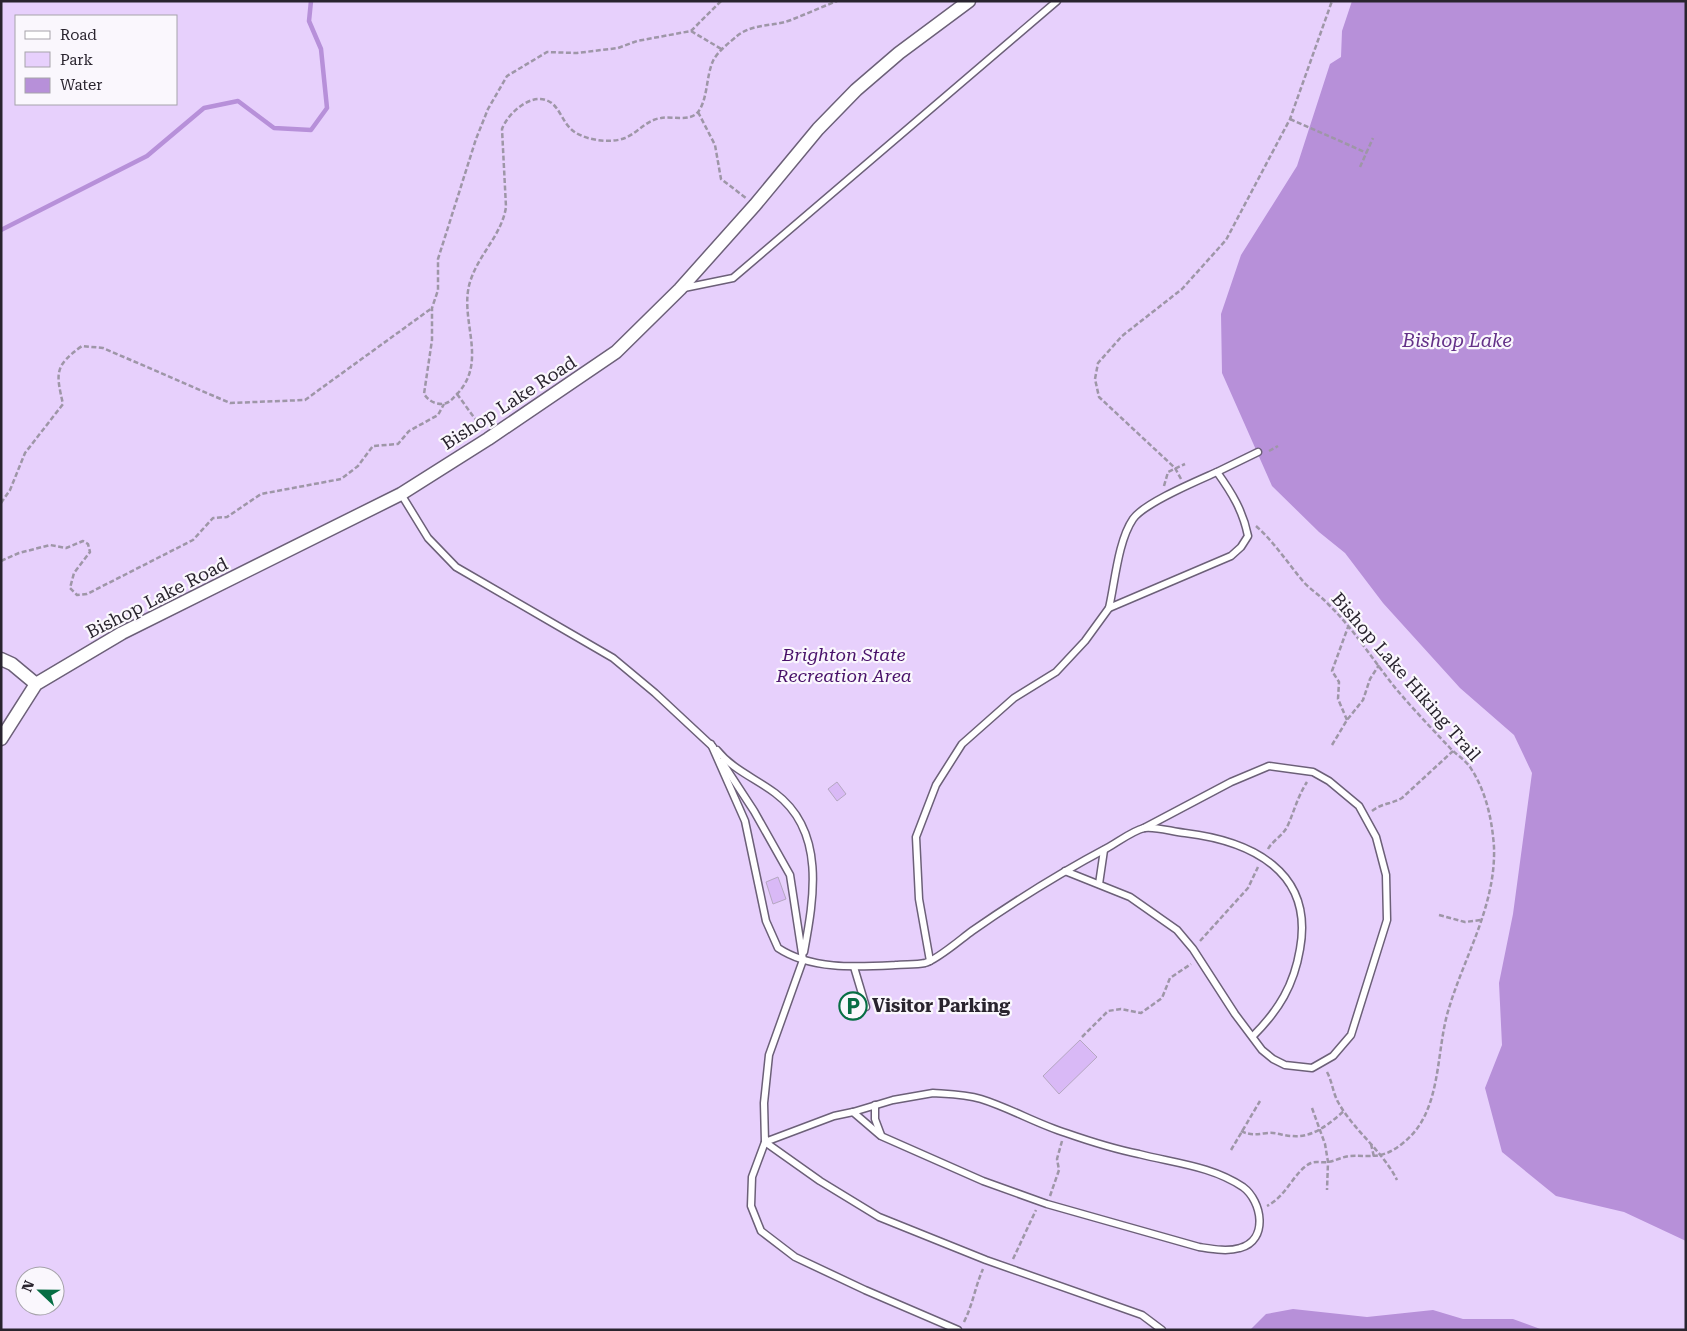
<svg xmlns="http://www.w3.org/2000/svg" width="1687" height="1331" viewBox="0 0 1687 1331" font-family="'Roboto Serif',serif">
<style>
.green{fill:#e7d0fc;fill-rule:evenodd}
.water{fill:#b790d9}
.lines{fill:none;stroke-linecap:round;stroke-linejoin:round}
.stream{stroke:#b790d9;stroke-width:4.5}
.building{fill:#d9b9f6;stroke:#b5a7c1}
.lane-casing{stroke:#6c6078;stroke-width:9}
.street-casing{stroke:#6c6078;stroke-width:15}
.path{stroke:#9e96a7;stroke-width:2.5;stroke-dasharray:5 2.5;stroke-linecap:butt}
.lane{stroke:#fff;stroke-width:6}
.street{stroke:#fff;stroke-width:12}
.labels{text-anchor:middle;stroke-width:4.5;stroke-linejoin:round;paint-order:stroke}
.street-label{font-size:18px;fill:#29242e;stroke:#faf7fd}
.park-label{font-size:18px;font-style:italic;fill:#49126a;stroke:#faf7fd}
.poi-label{font-size:18px;font-weight:bold;fill:#29242e;stroke:#faf7fd;text-anchor:start}
.water-label{font-size:19px;font-style:italic;fill:#643188;stroke:#faf7fd}
</style>
<rect width="100%" height="100%" fill="#f1e6fc"/>
<!-- green -->
<path class="green" d="M1,1H1686V1330H1ZM16,16H176V104H16ZM25,1276H55V1306H25Z"/>
<!-- water -->
<g class="water">
<path d="M1352,1H1686V1241L1624,1212L1556,1196L1502,1152L1485,1088L1502,1045L1499,983L1513,914L1532,773L1514,735L1460,688L1383,603L1345,553L1319,532L1272,486L1222,373L1221,314L1241,255L1297,166L1330,64L1341,57L1342,31Z"/>
<path d="M1293,1309L1367,1317L1433,1310L1463,1319H1513L1543,1330H1250L1266,1314Z"/>
</g>
<g class="lines">
<!-- stream -->
<path class="stream" d="M1,230L147,156L204,108L238,101L274,128L311,130L327,108L321,49L309,21L311,1"/>
</g>
<!-- building -->
<g class="building">
<path d="M837,782L846,794L837,801L828,789Z"/>
<path d="M778,877L786,899L773,904L766,882Z"/>
<path d="M1080,1040L1097,1057L1059,1094L1043,1076Z"/>
</g>
<g class="lines">
<!-- lane casing -->
<g class="lane-casing">
<g id="lane">
<path d="M684,288L733,278L1057,1"/>
<path d="M1217,472C1232,493 1243,511 1248,536L1241,547L1231,556L1109,608C1115,582 1118,541 1133,519C1144,503 1197,481 1217,472Z"/>
<path d="M1217,472L1258,452"/>
<path d="M401,494L428,538L456,567L613,658L655,693L713,747"/>
<path d="M711,744L745,821L766,921L778,948C811,970 857,967 895,965C905,964 916,965 925,963C937,960 961,939 972,931C1015,901 1060,873 1107,848C1118,842 1132,831 1144,828C1155,826 1173,832 1185,833C1251,841 1314,871 1300,949C1294,985 1279,1010 1253,1036"/>
<path d="M717,750C733,770 755,778 775,793C826,831 814,898 804,952"/>
<path d="M722,762L754,811L790,875L803,960L769,1055L764,1103L765,1142L834,1116L853,1112"/>
<path d="M1065,871L1130,897L1177,930L1193,949L1235,1014L1262,1050L1273,1059L1285,1065L1312,1068L1333,1056L1351,1035L1387,920L1386,875L1376,837L1359,806L1329,781L1313,772L1269,766L1231,782L1144,828"/>
<path d="M1099,884L1104,850"/>
<path d="M930,961L919,899L916,837L936,785L962,744L1014,698L1056,672L1085,641L1109,608"/>
<path d="M854,967L866,1007"/>
<path d="M933,1093C949,1094 965,1094 981,1099C1010,1108 1037,1124 1066,1133C1089,1141 1114,1149 1139,1154C1174,1163 1212,1166 1243,1187C1262,1201 1269,1240 1240,1248C1227,1252 1212,1249 1199,1247L1047,1204L983,1181L881,1136L853,1112L893,1100Z"/>
<path d="M875,1105V1119L881,1135"/>
<path d="M958,1330L865,1290L795,1257L761,1231L751,1206L752,1177L765,1142L820,1181L879,1217L986,1260L1142,1315L1162,1330"/>
</g>
</g>
<!-- street casing -->
<g class="street-casing">
<g id="street">
<path d="M1,659L12,664L36,684"/>
<path d="M1,739L36,684L122,633L401,494L488,439L616,352L680,289L755,205L818,129L856,90L899,53L969,1"/>
</g>
</g>
<!-- path -->
<g class="path">
<path d="M721,1L691,31L637,41L618,48L577,53L547,52L507,76L488,109L476,139L438,259V290L432,308V340L424,394C429,401 434,404 443,404C450,403 453,398 458,393C489,359 457,317 471,279C480,253 502,234 506,207L502,129C508,113 532,91 550,102C559,107 563,122 571,129C582,140 610,144 625,138C639,132 646,120 661,118C672,116 690,122 698,112C708,99 706,76 713,61C717,52 730,42 737,36C753,23 773,27 791,20C806,14 822,7 837,1"/>
<path d="M691,31L723,50"/>
<path d="M698,112L715,145L721,179L746,198"/>
<path d="M1290,119L1367,153"/>
<path d="M1360,167L1373,138"/>
<path d="M457,394L481,427"/>
<path d="M1269,451L1278,446"/>
<path d="M1181,479L1175,468L1099,397L1095,379L1098,363L1122,336L1182,289L1226,240L1290,119L1332,1"/>
<path d="M1164,486L1168,472L1185,464"/>
<path d="M1,503L10,490L25,453L63,404C56,373 54,366 82,346L103,348L230,403L305,400L432,308"/>
<path d="M1256,526C1274,542 1287,562 1302,580C1309,589 1320,595 1328,604C1355,630 1374,662 1397,690C1414,710 1433,730 1451,749C1457,755 1465,760 1470,767C1486,791 1492,819 1494,847C1496,905 1465,955 1449,1008C1435,1052 1443,1112 1403,1143C1382,1160 1373,1155 1349,1156C1342,1157 1335,1161 1328,1162C1322,1163 1316,1161 1311,1163C1294,1171 1287,1196 1267,1206"/>
<path d="M1,561L19,553L50,545L66,548L83,541L88,544L90,552L74,573L70,588L77,595L87,594L193,540L213,518L227,517L261,494L341,479L358,466L373,446L398,444L409,431L438,415L444,404"/>
<path d="M1347,720L1338,699L1339,682L1332,671L1348,627"/>
<path d="M1332,745L1347,720L1363,700L1370,679L1379,665"/>
<path d="M1372,811C1382,803 1392,804 1402,798L1453,751"/>
<path d="M1268,849C1273,840 1284,835 1288,825C1295,809 1297,798 1307,782"/>
<path d="M1439,915L1465,922L1481,920"/>
<path d="M1200,941L1248,888L1258,867"/>
<path d="M1082,1037L1108,1011L1121,1009L1141,1013L1162,998L1170,978L1191,964"/>
<path d="M1327,1072C1332,1081 1333,1093 1338,1102C1354,1131 1382,1150 1397,1180"/>
<path d="M1312,1108L1325,1144L1328,1162L1327,1190"/>
<path d="M1241,1131C1251,1136 1258,1134 1268,1133C1276,1132 1284,1136 1292,1136C1313,1138 1329,1124 1344,1111"/>
<path d="M1371,1144L1374,1157"/>
<path d="M1231,1150L1260,1101"/>
<path d="M1050,1196L1059,1170L1057,1159L1062,1141"/>
<path d="M1013,1259L1036,1210"/>
<path d="M964,1322C973,1304 975,1287 983,1269"/>
</g>
<!-- lane -->
<use href="#lane" class="lane"/>
<!-- street -->
<use href="#street" class="street"/>
</g>
<!-- icons -->
<defs>
<g id="parking-ring" transform="scale(1.4375)"><circle r="9.5" fill="#faf7fd" stroke="#076e44" stroke-width="1.5"/><path d="M-3.5-5.5H1a3.5 3.5 0 0 1 0 7H-1V5.5H-3.5ZM-1-3.4V-.6H.8a1.4 1.4 0 0 0 0-2.8Z" fill="#076e44"/></g>
</defs>
<g fill-rule="evenodd">
<use href="#parking-ring" x="853" y="1006"/>
</g>
<g class="labels">
<!-- street labels -->
<g class="street-label">
<text transform="translate(509 403) rotate(-33)" y="6">Bishop Lake Road</text>
<text transform="translate(157 598) rotate(-27)" y="6">Bishop Lake Road</text>
<text transform="translate(1406 677) rotate(49)" y="6">Bishop Lake Hiking Trail</text>
</g>
<!-- park labels -->
<g class="park-label">
<text x="844" y="661">Brighton State<tspan x="844" dy="21">Recreation Area</tspan></text>
</g>
<!-- poi labels -->
<g class="poi-label">
<text x="872" y="1012">Visitor Parking</text>
</g>
<!-- water labels -->
<g class="water-label">
<text x="1457" y="347">Bishop Lake</text>
</g>
</g>
<!-- border -->
<rect width="1687" height="1331" fill="none" stroke="#29242e" stroke-width="5"/>
<!-- legend -->
<rect x="15" y="15" width="162" height="90" fill="#faf7fd" stroke="#a6a3aa"/>
<rect x="25" y="31" width="25" height="8" fill="#ffffff" stroke="#a6a3aa"/>
<text x="60" y="40" font-size="15" fill="#29242e">Road</text>
<rect x="25" y="52" width="25" height="15" fill="#e7d0fc" stroke="#a6a3aa"/>
<text x="60" y="65" font-size="15" fill="#29242e">Park</text>
<rect x="25" y="78" width="25" height="15" fill="#b790d9" stroke="#a6a3aa"/>
<text x="60" y="90" font-size="15" fill="#29242e">Water</text>
<!-- north arrow -->
<g transform="translate(40 1291) rotate(292)"><circle r="24" fill="#faf7fd" stroke="#a6a3aa"/>
<path d="M0-4L9 19L0 12L-9 19Z" fill="#076e44"/>
<text y="-8" font-size="14" font-weight="bold" text-anchor="middle" fill="#29242e">N</text>
</g>
</svg>
